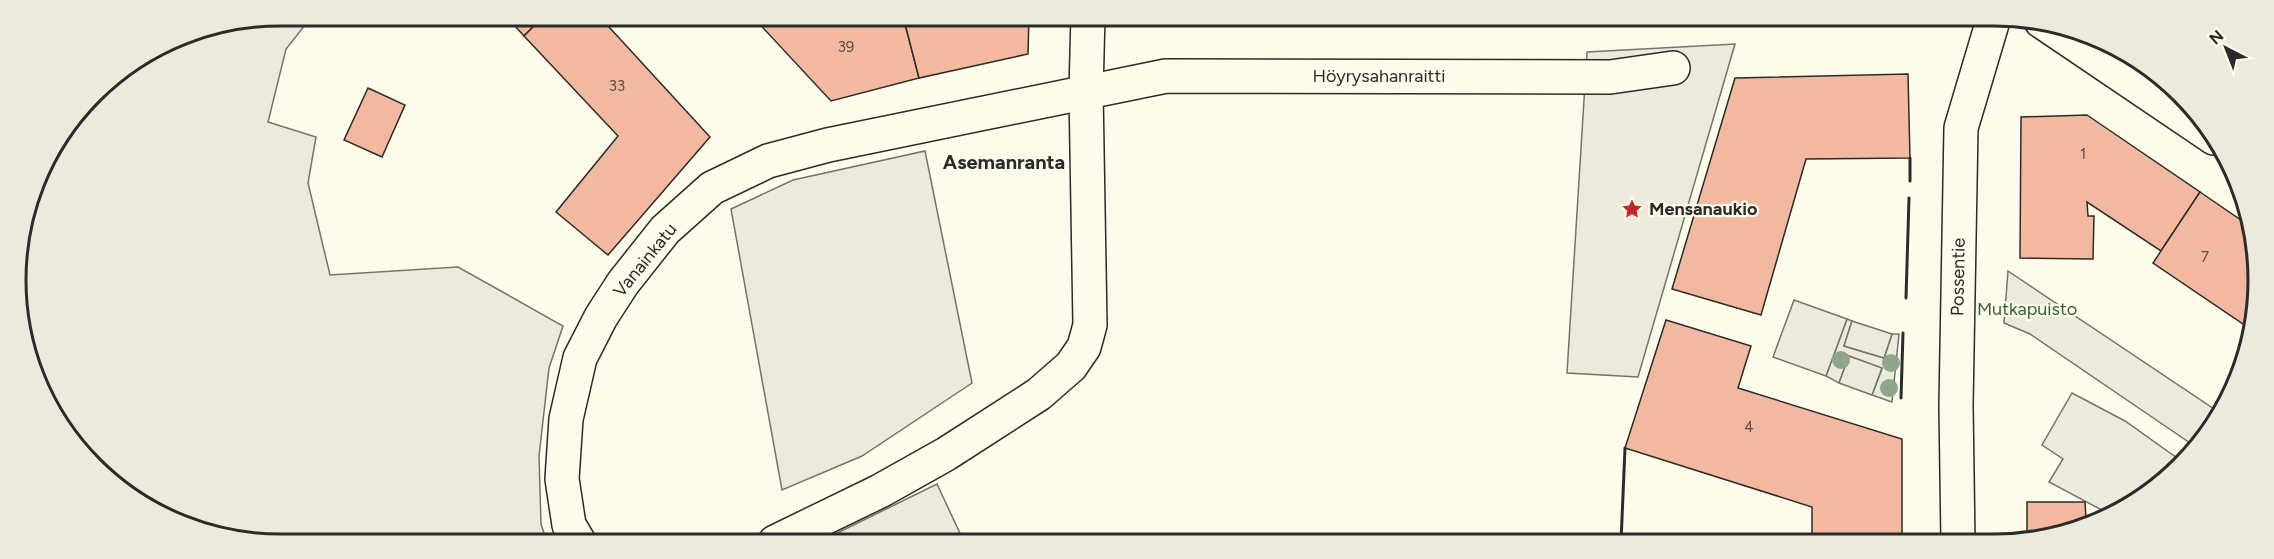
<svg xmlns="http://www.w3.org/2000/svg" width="2274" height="559" viewBox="0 0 2274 559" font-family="Figtree,sans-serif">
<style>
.green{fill:#ecebdb;stroke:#74746e;stroke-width:1.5}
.parking{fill:#eceadb;stroke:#74746e;stroke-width:1.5}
.building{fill:#f2b8a0;stroke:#2b2b2b;stroke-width:1.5}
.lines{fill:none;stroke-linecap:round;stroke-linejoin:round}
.minor-casing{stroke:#2b2b2b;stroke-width:36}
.minor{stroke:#fdfbea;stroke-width:33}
.wall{stroke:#2b2b2b;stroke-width:3}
.tree{fill:#8ea78a}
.labels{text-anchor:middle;stroke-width:4.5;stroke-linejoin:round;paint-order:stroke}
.number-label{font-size:15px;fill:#5d4e48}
.street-label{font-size:18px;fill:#2b2b2b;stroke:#fdfbea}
.poi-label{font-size:18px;font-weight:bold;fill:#2b2b2b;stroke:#fdfbea;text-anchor:start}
.park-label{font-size:18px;fill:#34623c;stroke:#fdfbea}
.neighbourhood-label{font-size:20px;font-weight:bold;fill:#2b2b2b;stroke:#fdfbea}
.rim{fill:none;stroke:#2b2b2b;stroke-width:3}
</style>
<rect width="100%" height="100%" fill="#fdfbea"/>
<!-- green -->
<g class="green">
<path d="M279,15H313L286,49L268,122L316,137L308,183L330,275L458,267L563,326L549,368L539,456L541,524L547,542H245L147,508L70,441L24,348L16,262L42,163L105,81L179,35Z"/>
<path d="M2008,271L2220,413L2196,447L2030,334L2004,323Z"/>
<path d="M1847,319L1852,321L1844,346L1884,358L1892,334H1899L1892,402L1872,395L1882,369L1849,356L1839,383L1826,376Z"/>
<path d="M937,484L964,542H819Z"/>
</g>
<!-- parking -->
<g class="parking">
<path d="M1735,44L1638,377L1567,373L1587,52Z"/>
<path d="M925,151L972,383L862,456L782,490L731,209L793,180Z"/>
<path d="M1794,300L1847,319L1826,376L1773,357Z"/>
<path d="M1852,321L1892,334L1884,358L1844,346Z"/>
<path d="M1849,356L1882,368L1872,395L1839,383Z"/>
<path d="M2072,393L2125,421L2184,463L2113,516L2049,482L2063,459L2042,445Z"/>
</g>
<!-- building -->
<g class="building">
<path d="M505,15H545L524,36Z"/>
<path d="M545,15H598L710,137L608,255L556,212L618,136L524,36Z"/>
<path d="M752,16H903L919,78L831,101Z"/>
<path d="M903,16H1029L1028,54L919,78Z"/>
<path d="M1521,17H1548L1565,25Z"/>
<path d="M1908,74L1910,158L1806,159L1761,315L1672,289L1735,78Z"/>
<path d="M368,88L405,105L382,157L344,140Z"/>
<path d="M2087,115L2200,192L2161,251L2087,202L2088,216H2094L2093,259L2020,258L2021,117Z"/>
<path d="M2200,192L2251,227L2257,314L2252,330L2153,263Z"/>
<path d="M1666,320L1751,346L1738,388L1902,439V542H1812V507L1625,448Z"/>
<path d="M2027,502H2085L2086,519H2104L2027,542Z"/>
</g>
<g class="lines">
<!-- minor casing -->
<g class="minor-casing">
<g id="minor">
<path d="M2041,21L2214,138"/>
<path d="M579,542L569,525L562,479L566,419L580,358L601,317L623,283L665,230L712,188L768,161L828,145L1166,76L1610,77L1673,68"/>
<path d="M775,542L880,491L946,454L1039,394L1071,366L1084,347L1090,325L1086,91L1088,16"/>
<path d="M1958,542L1956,405L1961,128L1994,17"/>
</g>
</g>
<!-- minor -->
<use href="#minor" class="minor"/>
<!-- wall -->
<g class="wall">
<path d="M1910,158V181"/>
<path d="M1906,298L1909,198"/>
<path d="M1901,398L1903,333"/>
<path d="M1621,542L1625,448"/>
</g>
</g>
<!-- trees -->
<g class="tree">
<circle cx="1841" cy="360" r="9"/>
<circle cx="1891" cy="363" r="9"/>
<circle cx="1889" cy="388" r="9"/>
</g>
<!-- icons -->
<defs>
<g id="sight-bare" transform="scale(1.62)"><path d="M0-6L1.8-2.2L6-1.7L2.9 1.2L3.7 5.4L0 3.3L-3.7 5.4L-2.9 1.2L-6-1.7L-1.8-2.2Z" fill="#c62828" stroke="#fdfbea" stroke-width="2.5" paint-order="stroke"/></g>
</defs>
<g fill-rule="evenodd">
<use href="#sight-bare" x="1632" y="209"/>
</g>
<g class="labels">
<!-- number labels -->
<g class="number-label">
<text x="846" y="52">39</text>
<text x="617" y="91">33</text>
<text x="2083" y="159">1</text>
<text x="2205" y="262">7</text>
<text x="1749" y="432">4</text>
</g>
<!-- street labels -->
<g class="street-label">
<text x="1379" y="82">Höyrysahanraitti</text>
<text transform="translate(645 260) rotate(-51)" y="6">Vanainkatu</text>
<text transform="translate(1958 277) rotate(-89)" y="6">Possentie</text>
</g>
<!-- poi labels -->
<g class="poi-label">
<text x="1649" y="215">Mensanaukio</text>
</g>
<!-- park labels -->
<g class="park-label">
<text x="2027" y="315">Mutkapuisto</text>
</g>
<!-- neighbourhood labels -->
<g class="neighbourhood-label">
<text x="1004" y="169">Asemanranta</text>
</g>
</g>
<!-- crop -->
<path d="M0 0H2274V559H0ZM280 26H1994A254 254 0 0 1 2248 280V280A254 254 0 0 1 1994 534H280A254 254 0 0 1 26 280V280A254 254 0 0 1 280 26Z" fill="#eceadb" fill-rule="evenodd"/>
<path class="rim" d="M280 26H1994A254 254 0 0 1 2248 280V280A254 254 0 0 1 1994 534H280A254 254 0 0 1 26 280V280A254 254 0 0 1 280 26Z"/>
<!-- north arrow -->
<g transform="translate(2226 48) rotate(318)" stroke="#fdfbea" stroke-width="4.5" paint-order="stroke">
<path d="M0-4.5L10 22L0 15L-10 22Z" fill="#2b2b2b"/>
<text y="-9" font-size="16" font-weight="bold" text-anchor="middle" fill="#2b2b2b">N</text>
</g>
</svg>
